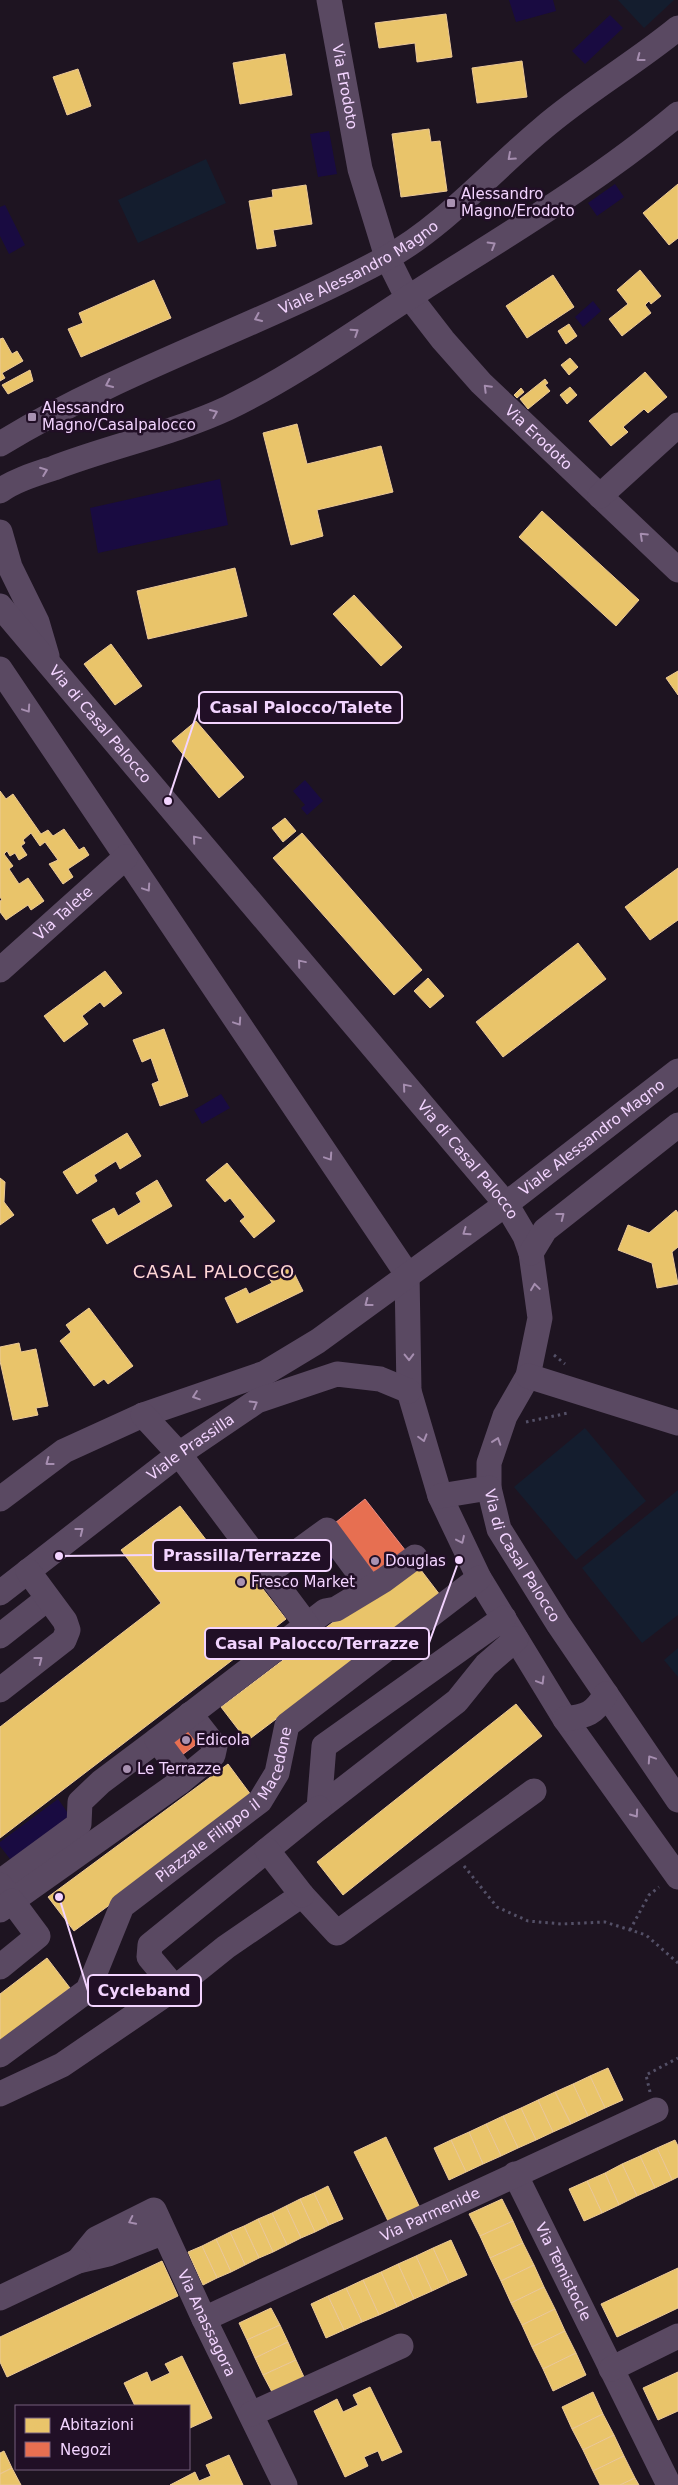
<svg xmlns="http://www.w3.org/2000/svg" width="678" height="2485" viewBox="0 0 678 2485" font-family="'DejaVu Sans',sans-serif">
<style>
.green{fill:#141d2e}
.water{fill:#190b41}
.homes{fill:#e9c46a;stroke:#ecc997}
.shops{fill:#e76f51;stroke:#eb8d85}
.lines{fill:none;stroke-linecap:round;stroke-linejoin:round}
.path{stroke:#545067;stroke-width:3;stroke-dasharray:2.5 4;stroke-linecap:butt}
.minor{stroke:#5a4962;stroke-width:25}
.oneway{stroke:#a68eb0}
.poi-dot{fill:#a891b1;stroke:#210f26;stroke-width:2}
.labels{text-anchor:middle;stroke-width:5;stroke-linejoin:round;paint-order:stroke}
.street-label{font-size:15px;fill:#f3d4ff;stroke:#210f26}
.poi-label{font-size:15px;fill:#f3d4ff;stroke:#210f26;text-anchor:start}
.quarter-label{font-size:18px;letter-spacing:1px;fill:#ffd6d6;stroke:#210f26}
.leader{fill:none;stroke:#f3d4ff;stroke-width:2}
.callout-dot{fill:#f3d4ff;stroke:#210f26;stroke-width:2}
.callout{fill:#210f26;stroke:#f3d4ff;stroke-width:2}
.callout-label{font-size:16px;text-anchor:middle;font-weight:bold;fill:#f3d4ff}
</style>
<rect width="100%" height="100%" fill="#1e1421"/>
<!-- green -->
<g class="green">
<path d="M618,0H674L644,28Z"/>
<path d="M206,159L226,203L138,243L118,200Z"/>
<path d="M585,1428L646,1501L576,1560L514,1487Z"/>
<path d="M678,1490V1615L642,1643L582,1568Z"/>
<path d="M678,1648V1677L664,1660Z"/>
</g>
<!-- water -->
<g class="water">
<path d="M509,0H553L556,11L516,22Z"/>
<path d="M610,15L623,28L585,64L572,51Z"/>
<path d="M329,131L337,174L318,177L310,134Z"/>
<path d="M615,184L624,197L597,216L588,203Z"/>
<path d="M5,205L25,245L9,254L0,236V207Z"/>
<path d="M593,301L601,311L583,327L575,317Z"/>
<path d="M220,479L228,525L98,553L90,508Z"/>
<path d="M305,780L323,801L307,815L301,808L305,805L293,791Z"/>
<path d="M221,1094L230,1108L202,1124L194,1110Z"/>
<path d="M332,1545L340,1555L315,1573L308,1563Z"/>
<path d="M58,1799L72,1819L13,1863L0,1846V1842Z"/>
</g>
<!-- homes -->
<g class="homes">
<path d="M446,14L452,57L417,62L415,43L379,48L375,23Z"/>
<path d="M285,54L292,95L240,104L233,63Z"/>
<path d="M522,61L527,97L477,103L472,68Z"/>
<path d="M78,69L91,106L67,115L53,77Z"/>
<path d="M429,129L431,142L440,141L447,191L401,197L392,134Z"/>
<path d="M678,184V238L669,245L643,213Z"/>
<path d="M306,185L312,224L273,230L276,246L257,249L249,201L273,197L272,190Z"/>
<path d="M640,270L661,296L651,304L649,301L645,305L651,313L622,336L609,319L628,304L617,290Z"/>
<path d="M553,275L574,307L527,338L506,306Z"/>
<path d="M154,280L171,318L81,357L68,329L83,323L79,313Z"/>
<path d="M569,324L577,336L566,344L558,331Z"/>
<path d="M3,338L12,354L17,351L23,361L2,373L5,378L0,381V339Z"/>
<path d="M570,358L578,367L569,375L561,365Z"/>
<path d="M30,370L33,381L8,394L2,385Z"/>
<path d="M645,372L667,397L648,413L644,409L623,427L628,432L611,446L589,421Z"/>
<path d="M545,379L548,383L545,385L550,391L528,409L520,399Z"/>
<path d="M570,387L577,395L567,404L560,395Z"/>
<path d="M521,388L524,392L517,398L514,395Z"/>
<path d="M297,424L307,464L381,446L393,492L317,510L323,536L291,545L263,433Z"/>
<path d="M542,511L639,600L616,626L519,537Z"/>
<path d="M235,568L247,616L148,639L137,591Z"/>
<path d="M354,595L402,647L381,666L333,614Z"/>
<path d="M111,644L142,686L115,705L84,664Z"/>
<path d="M678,671V695L666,678Z"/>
<path d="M196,721L244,777L219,798L172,741Z"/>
<path d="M0,791L6,799L13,794L41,834L48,830L53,836L64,829L79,850L84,847L89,855L68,869L73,877L63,884L49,864L58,860L45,842L40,846L31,833L23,840L25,843L21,846L27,855L19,860L15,853L10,856L7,851L4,854L13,866L9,869L19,884L28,878L44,901L31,910L28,905L6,920L0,912V901L2,900L0,897Z"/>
<path d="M285,818L296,831L283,842L272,828Z"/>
<path d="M302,833L422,970L394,995L273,858Z"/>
<path d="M678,868V920L650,940L625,907Z"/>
<path d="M578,943L606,979L503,1057L476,1022Z"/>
<path d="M105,971L122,993L104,1007L100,1002L82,1016L88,1024L64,1042L44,1016Z"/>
<path d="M428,978L444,996L430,1008L414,991Z"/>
<path d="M164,1029L188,1096L160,1106L152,1084L159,1081L151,1058L142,1062L133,1040Z"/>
<path d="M127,1133L141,1156L120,1169L116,1161L94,1175L97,1181L77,1194L63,1172Z"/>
<path d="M227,1163L275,1221L254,1238L240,1221L245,1217L230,1198L225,1202L206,1180Z"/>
<path d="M0,1178L5,1182L4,1202L14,1215L0,1225Z"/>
<path d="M157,1180L172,1206L107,1244L92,1220L114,1208L118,1216L141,1202L136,1193Z"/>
<path d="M676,1210L678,1213V1247L672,1252L678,1284L657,1288L652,1263L618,1250L628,1225L649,1233Z"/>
<path d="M290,1265L303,1291L237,1323L225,1298L246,1288L249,1294L272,1283L268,1276Z"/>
<path d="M89,1308L133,1366L108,1384L104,1379L94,1386L60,1341L71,1332L66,1325Z"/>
<path d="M19,1343L21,1352L36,1349L48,1406L36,1408L38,1415L13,1420L0,1361V1347Z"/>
<path d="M180,1506L217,1554L229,1545L286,1619L0,1838V1727L161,1603L121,1550Z"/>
<path d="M414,1561L440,1595L247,1741L221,1707Z"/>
<path d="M516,1704L542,1736L343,1895L317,1862Z"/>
<path d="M228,1764L254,1799L74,1931L48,1897Z"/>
<path d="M47,1958L70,1988L0,2041V1994Z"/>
<path d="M608,2068L623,2100L605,2108L590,2076Z"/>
<path d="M590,2076L605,2108L588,2116L573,2084Z"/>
<path d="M573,2084L588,2116L571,2124L555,2092Z"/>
<path d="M555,2092L571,2124L553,2132L538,2100Z"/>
<path d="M538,2100L553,2132L536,2140L521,2108Z"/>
<path d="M521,2108L536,2140L518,2148L503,2116Z"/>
<path d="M503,2116L518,2148L501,2156L486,2124Z"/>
<path d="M486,2124L501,2156L483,2164L469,2132Z"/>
<path d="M469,2132L483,2164L466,2172L451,2140Z"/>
<path d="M386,2137L420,2208L389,2223L354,2152Z"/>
<path d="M451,2140L466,2172L449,2180L434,2148Z"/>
<path d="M675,2140L678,2146V2177L672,2180L657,2148Z"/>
<path d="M657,2148L672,2180L655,2188L640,2156Z"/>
<path d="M640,2156L655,2188L637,2196L622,2164Z"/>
<path d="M622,2164L637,2196L619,2205L605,2173Z"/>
<path d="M605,2173L619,2205L602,2213L587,2181Z"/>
<path d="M587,2181L602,2213L584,2221L569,2189Z"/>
<path d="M328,2186L343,2219L329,2225L314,2193Z"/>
<path d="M314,2193L329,2225L315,2232L300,2199Z"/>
<path d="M300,2199L315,2232L301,2238L286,2206Z"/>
<path d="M502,2199L513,2221L480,2236L469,2214Z"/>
<path d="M286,2206L301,2238L287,2245L272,2213Z"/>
<path d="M272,2213L287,2245L273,2252L258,2219Z"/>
<path d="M258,2219L273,2252L259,2258L244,2226Z"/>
<path d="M513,2221L523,2243L490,2258L480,2236Z"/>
<path d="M244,2226L259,2258L245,2265L230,2232Z"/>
<path d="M230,2232L245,2265L231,2272L216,2239Z"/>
<path d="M216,2239L231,2272L217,2278L202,2246Z"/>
<path d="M451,2240L467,2275L449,2283L433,2248Z"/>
<path d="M523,2243L534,2265L501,2281L490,2258Z"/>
<path d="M202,2246L217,2278L203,2285L188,2252Z"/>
<path d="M433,2248L449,2283L432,2291L416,2256Z"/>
<path d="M416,2256L432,2291L414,2299L398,2264Z"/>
<path d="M162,2261L178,2296L7,2377L0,2362V2337Z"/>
<path d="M398,2264L414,2299L397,2307L381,2272Z"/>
<path d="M534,2265L544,2287L511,2303L501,2281Z"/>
<path d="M678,2268V2308L617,2337L601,2304Z"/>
<path d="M381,2272L397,2307L379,2315L363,2280Z"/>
<path d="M363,2280L379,2315L362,2322L346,2288Z"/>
<path d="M544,2287L555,2309L522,2325L511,2303Z"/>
<path d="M346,2288L362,2322L344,2330L328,2296Z"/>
<path d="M328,2296L344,2330L326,2338L311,2304Z"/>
<path d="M271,2308L280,2325L247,2340L239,2323Z"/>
<path d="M555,2309L565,2331L532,2347L522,2325Z"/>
<path d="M280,2325L288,2342L255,2358L247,2340Z"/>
<path d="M565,2331L576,2353L543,2369L532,2347Z"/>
<path d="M288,2342L296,2360L263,2375L255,2358Z"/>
<path d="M576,2353L586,2375L553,2391L543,2369Z"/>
<path d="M182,2356L212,2418L190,2428L189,2406H135L124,2383L147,2372L151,2382L170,2373L165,2364Z"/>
<path d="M296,2360L304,2377L272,2392L263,2375Z"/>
<path d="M678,2372V2411L658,2420L643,2388Z"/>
<path d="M370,2387L402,2452L382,2461L378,2451L364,2457L368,2466L345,2477L314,2411L337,2399L343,2412L358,2405L353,2395Z"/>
<path d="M593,2392L603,2414L572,2429L562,2407Z"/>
<path d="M603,2414L614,2435L583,2450L572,2429Z"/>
<path d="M614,2435L624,2456L593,2471L583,2450Z"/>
<path d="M4,2451L12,2468L0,2474V2453Z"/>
<path d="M229,2455L243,2485H170L195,2472L199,2481L211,2476L206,2465Z"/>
<path d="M624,2456L635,2478L620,2485H600L593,2471Z"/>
<path d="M12,2468L21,2485H0V2474Z"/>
<path d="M635,2478L639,2485H620Z"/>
</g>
<!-- shops -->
<g class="shops">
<path d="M365,1499L409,1555L379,1579L335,1523Z"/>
<path d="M188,1731L198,1743L182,1755L172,1744Z"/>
</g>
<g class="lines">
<!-- path -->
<g class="path">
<path d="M554,1355L565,1364"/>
<path d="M526,1422L568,1413"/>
<path d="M464,1866L497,1907L528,1921L562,1924L605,1922L646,1935L678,1963"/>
<path d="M630,1930L649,1895L659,1887"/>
<path d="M650,2092L646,2075L678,2058"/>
</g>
<!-- minor -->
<g class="minor">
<path id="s1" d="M329,0L360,169L387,257L402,287L443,340L481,383L678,570"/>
<path id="s2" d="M0,444C123,369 261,326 388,257C442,228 494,169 542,129C585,92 634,64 678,28"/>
<path d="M0,491C15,480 36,474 54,468C111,446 172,434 228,408C296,375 358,330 422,289C510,233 598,181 678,114"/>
<path d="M600,496L678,425"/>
<path d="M0,532L10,567L37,622L47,656"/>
<path id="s3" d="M0,606L506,1204L525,1236L531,1253L540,1318L528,1376L505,1416L489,1463V1488L499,1529L559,1625L678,1800"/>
<path d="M0,669L407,1274L409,1391L440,1496L479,1578L565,1719L678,1877"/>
<path id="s4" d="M0,970L126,857"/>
<path d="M531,1253L545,1230L678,1125"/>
<path d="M528,1376L678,1423"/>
<path d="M440,1496L489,1488"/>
<path id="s5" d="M0,1499L64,1451L143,1415L265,1373L318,1341L506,1204L678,1071"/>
<path d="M268,1573L327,1530L370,1588"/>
<path id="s6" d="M0,1593L179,1454L257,1401L337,1374L380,1379L409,1391"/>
<path d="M504,1618L324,1746L319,1808L457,1701L486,1665L516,1639"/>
<path d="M307,1625L325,1611L336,1609L384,1580L415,1557"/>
<path d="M0,1636L47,1599"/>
<path d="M0,1690L64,1640L68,1630L65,1621L28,1571"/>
<path d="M565,1719C587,1716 594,1714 606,1694"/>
<path d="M180,1782L213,1755L215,1746L190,1714"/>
<path d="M319,1808L150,1945L149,1957L175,1988L226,1947L302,1895L337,1933L534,1791"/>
<path d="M267,1850L302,1895"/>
<path d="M0,1882L79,1824L80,1802L101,1782L157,1740"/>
<path d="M0,1885L12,1901L180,1782L178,1768L157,1740L307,1625L179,1454L143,1415"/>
<path d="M0,1910L12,1901L38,1936L0,1967"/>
<path id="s7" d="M0,2055L88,1990L122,1906L260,1801L277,1773L287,1725L479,1578"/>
<path d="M0,2094L62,2065L175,1988"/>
<path id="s8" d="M515,2174L669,2485"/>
<path id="s9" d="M164,2232L108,2254L78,2261L96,2239L154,2210L204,2319L285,2485"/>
<path d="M0,2298L78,2261"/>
<path id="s10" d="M204,2319L656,2110"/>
<path d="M611,2369L678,2336"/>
<path d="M251,2414L401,2346"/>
</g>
</g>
<!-- one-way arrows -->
<defs><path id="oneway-chevron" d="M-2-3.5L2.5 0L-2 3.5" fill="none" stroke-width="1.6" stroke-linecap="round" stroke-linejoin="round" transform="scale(1.25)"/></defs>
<g class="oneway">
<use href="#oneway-chevron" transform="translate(640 58) rotate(143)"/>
<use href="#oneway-chevron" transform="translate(511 157) rotate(138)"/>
<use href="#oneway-chevron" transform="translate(492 245) rotate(-31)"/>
<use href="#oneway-chevron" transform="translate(258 318) rotate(156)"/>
<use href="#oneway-chevron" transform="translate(355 332) rotate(-33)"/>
<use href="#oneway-chevron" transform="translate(109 384) rotate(155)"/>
<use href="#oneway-chevron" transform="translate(487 388) rotate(-135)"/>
<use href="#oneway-chevron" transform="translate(214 413) rotate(-23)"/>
<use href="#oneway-chevron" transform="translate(44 471) rotate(-21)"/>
<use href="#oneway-chevron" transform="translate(643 536) rotate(-137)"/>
<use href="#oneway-chevron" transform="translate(27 709) rotate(56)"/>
<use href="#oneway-chevron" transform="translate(196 839) rotate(-130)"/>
<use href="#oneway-chevron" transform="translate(147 888) rotate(56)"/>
<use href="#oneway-chevron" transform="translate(301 963) rotate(-130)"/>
<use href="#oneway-chevron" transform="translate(238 1022) rotate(56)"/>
<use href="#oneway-chevron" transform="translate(406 1087) rotate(-130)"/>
<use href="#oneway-chevron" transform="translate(329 1157) rotate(56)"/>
<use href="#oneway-chevron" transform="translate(561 1216) rotate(-38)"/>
<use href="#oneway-chevron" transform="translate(466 1232) rotate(145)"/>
<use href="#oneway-chevron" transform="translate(535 1287) rotate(-98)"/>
<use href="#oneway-chevron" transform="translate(368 1303) rotate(143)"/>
<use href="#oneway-chevron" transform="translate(409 1357) rotate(89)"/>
<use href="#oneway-chevron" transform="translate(196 1396) rotate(161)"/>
<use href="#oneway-chevron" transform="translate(254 1404) rotate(-30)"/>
<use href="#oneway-chevron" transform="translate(423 1438) rotate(74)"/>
<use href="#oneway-chevron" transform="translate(497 1441) rotate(-71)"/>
<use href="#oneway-chevron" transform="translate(49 1462) rotate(143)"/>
<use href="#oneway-chevron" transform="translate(80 1531) rotate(-38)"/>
<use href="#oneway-chevron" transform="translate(461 1540) rotate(65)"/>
<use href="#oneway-chevron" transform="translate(39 1660) rotate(-38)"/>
<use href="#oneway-chevron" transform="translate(541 1681) rotate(59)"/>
<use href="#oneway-chevron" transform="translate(651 1759) rotate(-124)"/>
<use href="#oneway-chevron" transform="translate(635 1814) rotate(55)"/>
<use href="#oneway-chevron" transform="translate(132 2221) rotate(154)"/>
</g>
<!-- markers -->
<g class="poi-dot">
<rect x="446" y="198" width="10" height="10" rx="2.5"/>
<rect x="27" y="412" width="10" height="10" rx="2.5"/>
<circle cx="375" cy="1561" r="5"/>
<circle cx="241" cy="1582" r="5"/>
<circle cx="186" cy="1740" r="5"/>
<circle cx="127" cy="1769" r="5"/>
</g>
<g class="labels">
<!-- street labels -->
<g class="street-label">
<text dy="5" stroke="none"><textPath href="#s1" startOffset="88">Via Erodoto</textPath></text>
<text dy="5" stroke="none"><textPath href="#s2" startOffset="400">Viale Alessandro Magno</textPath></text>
<text dy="5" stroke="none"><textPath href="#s1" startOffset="501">Via Erodoto</textPath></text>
<text dy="5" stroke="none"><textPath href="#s3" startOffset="155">Via di Casal Palocco</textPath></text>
<text dy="5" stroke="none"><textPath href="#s4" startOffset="85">Via Talete</textPath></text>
<text dy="5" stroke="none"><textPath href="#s5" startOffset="699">Viale Alessandro Magno</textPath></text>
<text dy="5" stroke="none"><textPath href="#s3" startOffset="725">Via di Casal Palocco</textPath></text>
<text dy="5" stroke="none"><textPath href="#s6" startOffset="240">Viale Prassilla</textPath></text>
<text dy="5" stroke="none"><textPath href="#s3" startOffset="1160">Via di Casal Palocco</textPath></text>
<text dy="5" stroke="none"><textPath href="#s7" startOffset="349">Piazzale Filippo il Macedone</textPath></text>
<text dy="5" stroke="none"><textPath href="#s10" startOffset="249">Via Parmenide</textPath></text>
<text dy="5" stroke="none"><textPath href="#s8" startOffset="109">Via Temistocle</textPath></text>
<text dy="5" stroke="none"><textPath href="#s9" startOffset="309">Via Anassagora</textPath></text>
</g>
<!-- poi labels -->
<g class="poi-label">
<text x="461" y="199">Alessandro<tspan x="461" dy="17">Magno/Erodoto</tspan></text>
<text x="42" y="413">Alessandro<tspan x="42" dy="17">Magno/Casalpalocco</tspan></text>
<text x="385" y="1566">Douglas</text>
<text x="251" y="1587">Fresco Market</text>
<text x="196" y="1745">Edicola</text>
<text x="137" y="1774">Le Terrazze</text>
</g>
<!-- quarter labels -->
<g class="quarter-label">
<text x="214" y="1278">CASAL PALOCCO</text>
</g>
</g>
<!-- callouts -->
<path class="leader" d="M168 801L199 707M59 1556L153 1555M459 1560L429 1643M59 1897L88 1991"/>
<g class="callout-dot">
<circle cx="168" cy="801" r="5"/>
<circle cx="59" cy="1556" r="5"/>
<circle cx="459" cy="1560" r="5"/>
<circle cx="59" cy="1897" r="5"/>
</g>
<g class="callout">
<rect x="199" y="692" width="203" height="31" rx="5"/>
<rect x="153" y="1540" width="178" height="31" rx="5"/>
<rect x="205" y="1628" width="224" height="31" rx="5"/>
<rect x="88" y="1975" width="113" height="31" rx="5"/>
</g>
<g class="callout-label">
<text x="301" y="713">Casal Palocco/Talete</text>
<text x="242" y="1561">Prassilla/Terrazze</text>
<text x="317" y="1649">Casal Palocco/Terrazze</text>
<text x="144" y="1996">Cycleband</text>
</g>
<!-- legend -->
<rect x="15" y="2405" width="175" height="65" fill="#210f26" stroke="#755e7d"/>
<rect x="25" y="2418" width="25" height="15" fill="#e9c46a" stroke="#755e7d"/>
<text x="60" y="2430" font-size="15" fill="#f3d4ff">Abitazioni</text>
<rect x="25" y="2442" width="25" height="15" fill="#e76f51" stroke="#755e7d"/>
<text x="60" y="2455" font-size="15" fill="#f3d4ff">Negozi</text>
</svg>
